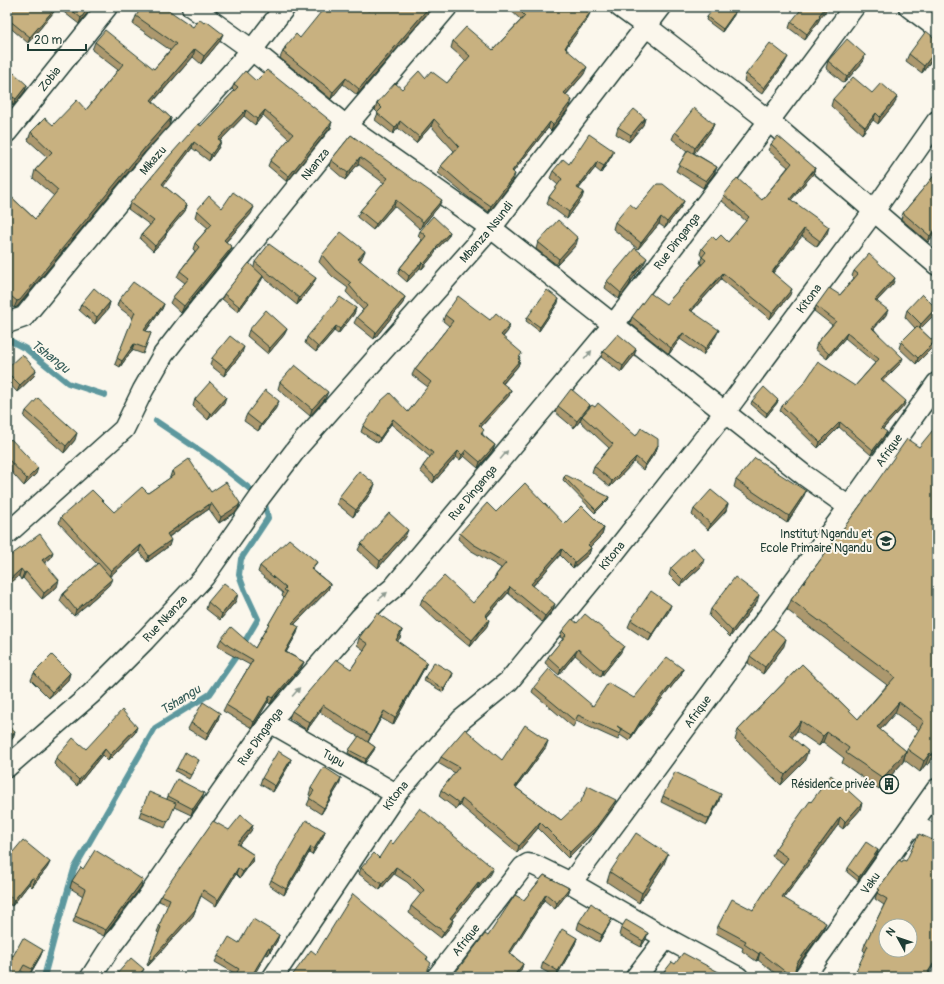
<svg xmlns="http://www.w3.org/2000/svg" width="944" height="984" viewBox="0 0 944 984" font-family="Pangolin,sans-serif">
<style>
.lines{fill:none;stroke-linecap:round;stroke-linejoin:round}
.stream{stroke:#5d989e;stroke-width:6}
.minor-casing{stroke:#1f3d34;stroke-width:23}
.minor{stroke:#fbf7ec;stroke-width:20}
.wall{fill:#ac986e;stroke:#1f3d34}
.shaded-wall{fill:#8c7c5a;stroke:#1f3d34}
.building{fill:#c8b180;stroke:#1f3d34;fill-rule:evenodd}
.oneway{fill:#8d9a90}
.labels{text-anchor:middle;stroke-width:4;stroke-linejoin:round;paint-order:stroke}
.street-label{font-size:12px;fill:#1f3d34;stroke:#fbf7ec}
.poi-label{font-size:12px;fill:#1f3d34;stroke:#fbf7ec;text-anchor:end}
.water-label{font-size:13px;font-style:italic;fill:#345b57;stroke:#fbf7ec}
</style>
<rect width="100%" height="100%" fill="#fbf7ec"/>
<filter id="ink" filterUnits="userSpaceOnUse"><feTurbulence type="fractalNoise" baseFrequency=".025" numOctaves="2"/><feDisplacementMap in="SourceGraphic" scale="8" xChannelSelector="R" yChannelSelector="G"/><feConvolveMatrix kernelMatrix="1 2 1 2 8 2 1 2 1" color-interpolation-filters="sRGB"/></filter>
<g filter="url(#ink)">
<g class="lines">
<!-- stream -->
<g class="stream">
<path d="M7,339L26,349L68,383L105,395"/>
<path d="M44,977L58,924L74,869L155,728L210,694L235,658L258,619L245,591L239,575L241,559L268,518L264,500L211,458L156,421"/>
</g>
<!-- minor casing -->
<g class="minor-casing">
<g id="minor">
<path d="M192,7L252,50L346,126L491,228L804,475L849,507"/>
<path d="M620,7L646,26L769,121L937,265"/>
<path d="M909,7L937,28"/>
<path id="s1" d="M7,132L107,7"/>
<path id="s2" d="M7,323L24,317L153,160L252,50L285,7"/>
<path id="s3" d="M7,534L124,429L143,390L163,355L187,324L346,126L447,7"/>
<path id="s4" d="M270,722L396,794"/>
<path id="s5" d="M7,767L91,694L145,640L204,577L260,497L298,447L491,228L661,7"/>
<path d="M912,825L937,836"/>
<path id="s6" d="M571,883L849,507L937,383"/>
<path id="s7" d="M91,977L111,946L145,901L270,722L360,618L376,602L393,588L614,324L769,121L854,7"/>
<path id="s8" d="M273,977L396,794L461,720L509,681L615,552L725,412L874,211L937,121"/>
<path id="s9" d="M437,977L523,867L528,864L534,865L571,883L666,938L738,977"/>
<path d="M636,977L666,938"/>
<path id="s10" d="M804,977L937,789"/>
</g>
</g>
<!-- minor -->
<use href="#minor" class="minor"/>
</g>
<!-- wall -->
<g class="wall">
<path d="M7,7H58L28,43L7,25Z"/>
<path d="M62,7H92L79,24L61,10Z"/>
<path d="M372,7H431V9L357,95L343,84L331,99L280,58L285,47L300,38L369,11Z"/>
<path d="M507,7H582L590,13L587,19L567,46L566,49L584,74L566,95L570,107L551,131L548,128L513,172V181L489,212L469,198L438,173L441,166L454,151L431,126L416,143L398,128L393,134L375,120L378,113L375,110L377,103L402,89L425,78L447,83L466,61L451,48L453,41L493,50L521,20Z"/>
<path d="M928,7H937V14Z"/>
<path d="M735,12L734,15L722,32L706,20L707,17Z"/>
<path d="M136,16L193,27L220,41L201,64L193,57L153,102L171,118L169,126L144,153L17,307L14,308L7,303V193L35,219L54,196L33,178L35,170L47,157L28,140L31,132L53,125L86,110L118,70L92,50L95,42L154,69L170,50L133,24Z"/>
<path d="M820,18L818,22L805,40L789,28L791,22Z"/>
<path d="M937,40V53L922,73L906,61L909,54Z"/>
<path d="M865,55L863,62L844,83L826,68L828,61Z"/>
<path d="M785,63L762,94L744,81L746,74Z"/>
<path d="M7,81L27,85L25,91L13,106L11,103L7,108Z"/>
<path d="M256,81L330,128L287,182L268,166L270,161L289,139L263,115L255,125L244,116L220,141H221L219,147L209,161L192,148L163,185L187,205L185,211L167,232L165,238L153,251L140,239L142,234L150,225L128,209L130,203L201,126L234,91L232,89L234,84Z"/>
<path d="M872,93L895,103L878,124L873,120L862,134L831,106L833,99Z"/>
<path d="M645,118L643,125L629,142L616,134L618,127Z"/>
<path d="M714,124L711,131L694,153L717,167L714,174L703,188L676,171L679,165L687,151L672,139L675,132Z"/>
<path d="M351,135L439,206L420,229L394,206L373,230L357,217L360,211L384,183L358,164L345,180L329,166L331,160Z"/>
<path d="M771,144L815,168L813,174L791,200L827,234L817,247L802,236L773,273L790,295L770,319L721,279L692,311L716,336L703,355L680,339L669,354L630,323L632,317L666,304L702,264L700,263L702,257L700,254L702,248L716,240L728,242L746,221L722,201L724,195L762,200L788,167L768,150Z"/>
<path d="M614,151L611,157L601,173L595,168L579,189L582,198L567,219L547,204L549,197L558,185L550,178L553,171L569,164Z"/>
<path d="M937,172V232H936L928,242L901,219L903,213Z"/>
<path d="M684,201L681,207L665,228L659,224L638,249L613,229L615,222L636,209Z"/>
<path d="M222,208L251,214L226,242L232,247L229,253L181,313L170,303L173,297L185,283L177,277L180,271L195,251L193,249L195,243L208,228L195,217L197,210Z"/>
<path d="M420,231L450,232L448,237L436,250L435,253L422,269L420,268L407,282L398,274L400,268L422,240L418,236Z"/>
<path d="M538,242L576,245L557,265L536,249Z"/>
<path d="M322,255L362,258L360,261L405,297L403,303L374,339L354,323L357,317L363,310L346,292L348,288L333,277L319,262Z"/>
<path d="M255,262L316,278L313,284L297,305L263,277L261,281L238,312L222,299L224,294L254,267Z"/>
<path d="M644,264L631,281L629,286L619,299L605,288L607,281Z"/>
<path d="M854,271L893,284L877,301L886,315L874,329L901,363L883,381L904,406L883,429L885,437L871,455L839,427L818,448L780,411L782,406L855,386L875,363L845,338L827,359L815,349L817,343L832,325L814,311L816,306L840,295L854,278L852,276Z"/>
<path d="M119,300L164,304L162,309L146,331L151,333L143,354L132,350L120,367L115,364L133,318L117,306Z"/>
<path d="M110,302L108,309L95,324L79,310L81,304Z"/>
<path d="M558,303L539,331L526,321L527,318Z"/>
<path d="M356,308L354,314L338,334L334,331L316,352L305,343L307,337Z"/>
<path d="M907,310L934,315L920,329L934,342L931,349L916,364L899,348L901,342L915,328L905,317Z"/>
<path d="M445,315L490,320L508,331L503,337L520,358L519,360H520L518,366L503,384L511,390L509,396L481,427L483,435L495,445L493,450L478,468L464,456L460,460L456,457L433,483L420,471L423,466L430,457L391,424L378,443L361,432L363,426L408,412L428,387L412,375L415,369L449,326L443,321Z"/>
<path d="M287,329L284,335L268,354L247,336L249,330Z"/>
<path d="M636,349L634,356L621,372L601,357L603,351Z"/>
<path d="M242,353L224,376L210,365L212,358Z"/>
<path d="M7,368L36,370L34,376L17,392L7,381Z"/>
<path d="M280,382L325,399L310,416L278,389Z"/>
<path d="M195,399L224,403L208,420L193,406Z"/>
<path d="M778,400L777,403L766,417L751,404L752,401Z"/>
<path d="M590,405L589,407H595L636,436L658,445L656,451L643,470L634,462L610,487L592,472L594,466L609,448L580,421L574,428L555,412L558,406Z"/>
<path d="M276,408L258,431L244,421L247,414Z"/>
<path d="M26,411L75,440L64,453L24,417Z"/>
<path d="M7,443L36,474L24,486L7,467Z"/>
<path d="M172,471L211,492L240,503L238,509L236,512L219,523L209,509L169,537V546L147,562L139,551L110,576L109,585L74,616L60,601L63,594L97,564L59,523L61,517L114,512L148,493L170,478V477Z"/>
<path d="M564,477L609,497L608,500L595,513L563,480Z"/>
<path d="M736,480L803,498L787,523L734,487Z"/>
<path d="M373,490L353,517L337,504L339,497Z"/>
<path d="M862,503L937,751L928,765L926,764L920,772L903,759L907,749L919,730L895,713L880,730L906,751L903,762L879,789L842,763L844,758L823,742L819,746L797,731L792,737L804,762L781,785L735,740L738,730L802,664L858,719L887,685L787,610L791,600Z"/>
<path d="M694,509L726,511L708,530L692,515Z"/>
<path d="M496,512L564,524L604,528L602,535L590,547L591,548L589,554L573,568L560,555L533,586L553,610L542,622L508,593L487,617V626L470,647L440,622L439,623L420,605L422,599L473,603L494,579L496,575L501,568L470,550L458,539L460,533Z"/>
<path d="M405,537L378,568L358,550L361,544Z"/>
<path d="M7,558H51L44,563L57,587L42,599L23,578L21,580L19,576L7,586Z"/>
<path d="M260,566L314,567L313,570L330,584L328,590L295,624L297,633L286,652L304,662L301,668L270,704L268,702L252,728L223,711L226,705L250,665L226,652L218,645L221,639L255,648L284,598L282,596L283,593L258,572Z"/>
<path d="M702,566L680,586L669,575L671,568Z"/>
<path d="M236,601L220,620L206,609L208,602Z"/>
<path d="M757,602L730,637L709,616L711,609Z"/>
<path d="M669,611L649,641L628,627L631,620Z"/>
<path d="M577,623L621,652L601,677L575,655L559,675L545,663L548,657L563,639L560,637L562,631Z"/>
<path d="M402,630L400,638L397,641L427,662L424,669L393,725L381,718L368,742L375,747L374,750L365,763L348,753L349,750L359,737L350,732L320,712L307,730L289,718L292,711L351,669L364,650L357,645L359,638Z"/>
<path d="M784,646L763,674L748,663L750,656Z"/>
<path d="M683,669L681,675L640,726H639L629,741L620,735L618,740L576,721L573,727L532,692L534,687L593,706L634,698Z"/>
<path d="M34,673H70L68,680L49,698L31,680Z"/>
<path d="M425,677H452L443,692L424,681Z"/>
<path d="M218,720L206,740L188,729L191,723Z"/>
<path d="M135,733L108,761L102,755L77,786L54,764L56,758Z"/>
<path d="M546,747L516,788L561,820L614,806L594,832L568,858L538,828L517,853L460,805L456,809L439,796L441,790L455,773L438,763L441,757L502,760Z"/>
<path d="M291,759L289,765L273,792L260,784L262,778Z"/>
<path d="M199,760L189,779L175,771L177,768Z"/>
<path d="M341,778L339,785L321,814L307,805L311,796L309,795L311,788Z"/>
<path d="M204,793L202,799L191,815L174,807L165,828L139,817L141,811L167,799L168,796Z"/>
<path d="M663,796L719,801L707,825L661,802Z"/>
<path d="M811,802L860,810L843,829L838,825L784,898L823,930L795,969L796,974L795,977H780L758,960L756,961L742,951L743,948L716,933L718,926L753,910L784,864L772,856L775,849Z"/>
<path d="M253,825L251,831L239,845L254,855L252,862L240,878L236,874L216,906L201,896L193,916L148,966L147,965L159,933L157,932L168,905L159,901L161,895L229,830Z"/>
<path d="M325,831L323,837L312,855L309,853L284,895L269,885L271,880Z"/>
<path d="M393,844L490,874L478,889L477,888L452,919L453,920L451,926L441,938L409,913L411,906L421,895L407,882L394,874L380,890L359,874L361,868L379,858Z"/>
<path d="M878,850L877,854L858,881L847,872L848,868Z"/>
<path d="M7,859L50,862L47,868L32,887L29,884L12,906L7,903Z"/>
<path d="M899,860L930,972L865,952L863,950L865,944L884,905L875,899L878,889Z"/>
<path d="M664,864L639,903L607,882L610,872Z"/>
<path d="M83,869L141,887L104,936L73,922L83,896L70,888L72,881Z"/>
<path d="M544,875L569,888L567,894L555,909L544,900L510,953L523,964L521,970L488,936L524,900Z"/>
<path d="M579,922L609,925L599,942L577,929Z"/>
<path d="M621,928L646,939L641,947L619,935Z"/>
<path d="M279,935L277,941L268,955L266,954L236,974L215,962L218,956L239,943Z"/>
<path d="M577,938L575,944L556,977L541,969L543,962Z"/>
<path d="M43,950L40,957L29,976L21,971L13,956Z"/>
<path d="M316,954L428,957L427,959L428,975L430,977H291Z"/>
</g>
<!-- shaded-wall -->
<g class="shaded-wall">
<path d="M56,7H58L28,43L30,37Z"/>
<path d="M89,7H92L79,24L81,18Z"/>
<path d="M429,7H431V9L357,95L359,89Z"/>
<path d="M826,7H829L820,18L818,22L805,40L807,34L819,15Z"/>
<path d="M735,12L734,15L722,32L723,29Z"/>
<path d="M590,13L587,19L567,46L566,50L565,48L567,42Z"/>
<path d="M223,34L220,41L201,64L204,56Z"/>
<path d="M195,49L193,57L148,107L151,100Z"/>
<path d="M937,49V53L922,73L924,66Z"/>
<path d="M865,55L863,62L844,83L847,77Z"/>
<path d="M788,57L785,63L762,94L764,88Z"/>
<path d="M587,67L584,74L561,100L564,93Z"/>
<path d="M346,78L343,84L331,99L333,92Z"/>
<path d="M27,85L25,91L13,106L16,99Z"/>
<path d="M13,97L11,103L7,108V104Z"/>
<path d="M897,97L895,103L878,124L880,117Z"/>
<path d="M572,100L570,107L551,131L553,125Z"/>
<path d="M246,110L244,116L216,145L218,139Z"/>
<path d="M265,110L263,115L255,125L257,119Z"/>
<path d="M876,113L873,120L862,134L865,127Z"/>
<path d="M171,118L169,126L144,153L17,307L14,308L17,301L147,145Z"/>
<path d="M645,118L643,125L629,142L631,135Z"/>
<path d="M434,119L431,126L416,143L419,137Z"/>
<path d="M400,121L398,128L393,134L395,128Z"/>
<path d="M332,122L330,128L287,182L289,176Z"/>
<path d="M550,122L548,128L509,177L512,171Z"/>
<path d="M714,124L711,131L693,155L695,148Z"/>
<path d="M221,141L219,147L209,161L211,155Z"/>
<path d="M194,142L192,148L160,190L162,184Z"/>
<path d="M614,151L611,157L601,173L604,166Z"/>
<path d="M360,157L358,164L345,180L348,173Z"/>
<path d="M597,162L595,168L574,194L577,188Z"/>
<path d="M717,167L714,174L703,188L706,181Z"/>
<path d="M815,168L813,174L787,205L790,199Z"/>
<path d="M515,174L513,181L489,212L491,206Z"/>
<path d="M584,192L582,198L567,219L569,212Z"/>
<path d="M396,200L394,206L373,230L376,224Z"/>
<path d="M442,200L439,206L420,229L423,222Z"/>
<path d="M684,201L681,207L665,228L667,222Z"/>
<path d="M187,205L185,211L165,235L167,232L165,238L153,251L155,246L166,231Z"/>
<path d="M254,207L251,214L222,246L224,240Z"/>
<path d="M661,217L659,224L638,249L641,243Z"/>
<path d="M829,227L827,234L817,247L820,241Z"/>
<path d="M937,227L936,232L928,242L930,236Z"/>
<path d="M804,229L802,236L769,278L772,272Z"/>
<path d="M450,232L448,237L436,250L435,253L422,269L424,264L436,247Z"/>
<path d="M578,238L576,245L557,265L559,259Z"/>
<path d="M232,247L229,253L181,313L184,306Z"/>
<path d="M365,251L362,258L356,266L358,259Z"/>
<path d="M647,258L644,264L631,281L629,286L619,299L621,293L630,278Z"/>
<path d="M422,262L420,268L407,282L409,276Z"/>
<path d="M723,273L721,279L687,316L690,310Z"/>
<path d="M263,276L261,281L238,312L240,307Z"/>
<path d="M316,278L313,284L297,305L299,298Z"/>
<path d="M895,278L893,284L873,305L875,300Z"/>
<path d="M792,289L790,295L770,319L772,313Z"/>
<path d="M405,297L403,303L374,339L376,333Z"/>
<path d="M559,299L558,303L539,331L540,327Z"/>
<path d="M110,302L108,309L95,324L97,317Z"/>
<path d="M164,304L162,309L142,336L144,330Z"/>
<path d="M356,308L354,314L338,334L340,329Z"/>
<path d="M936,308L934,315L918,331L921,324Z"/>
<path d="M888,310L886,315L870,333L872,328Z"/>
<path d="M510,325L508,331L499,341L501,335Z"/>
<path d="M336,326L334,331L316,352L318,347Z"/>
<path d="M287,329L284,335L268,354L270,348Z"/>
<path d="M719,330L716,336L703,355L705,349Z"/>
<path d="M683,333L680,339L669,354L671,348Z"/>
<path d="M847,333L845,338L827,359L829,354Z"/>
<path d="M934,342L931,349L916,364L918,358Z"/>
<path d="M134,344L132,350L120,367L122,361Z"/>
<path d="M244,347L242,353L224,376L226,369Z"/>
<path d="M636,349L634,356L621,372L623,366Z"/>
<path d="M903,358L901,363L879,385L881,379Z"/>
<path d="M520,360L518,366L499,388L501,382Z"/>
<path d="M36,370L34,376L17,392L20,385Z"/>
<path d="M511,390L509,396L477,431L479,425Z"/>
<path d="M328,392L325,399L310,416L312,409Z"/>
<path d="M226,397L224,403L208,420L211,414Z"/>
<path d="M778,400L777,403L766,417L767,413Z"/>
<path d="M279,401L276,408L258,431L261,425Z"/>
<path d="M906,401L904,406L879,433L881,428Z"/>
<path d="M590,405L588,411L582,416L580,421L574,428L577,421Z"/>
<path d="M393,419L391,424L378,443L380,438Z"/>
<path d="M840,422L839,427L818,448L820,442Z"/>
<path d="M887,432L885,437L871,455L873,450Z"/>
<path d="M77,433L75,440L64,453L66,446Z"/>
<path d="M495,445L493,450L478,468L480,462Z"/>
<path d="M658,445L656,451L643,470L645,465Z"/>
<path d="M466,450L464,456L460,460L462,455Z"/>
<path d="M458,451L456,457L433,483L435,477Z"/>
<path d="M636,457L634,462L610,487L612,481Z"/>
<path d="M38,468L36,474L24,486L27,479Z"/>
<path d="M375,484L373,490L353,517L356,510Z"/>
<path d="M806,491L803,498L787,523L789,516Z"/>
<path d="M11,494L9,501L7,502V498Z"/>
<path d="M609,497L608,500L595,513L596,510Z"/>
<path d="M211,503L209,509L164,540L167,534Z"/>
<path d="M240,503L238,509L236,512L219,523L221,517Z"/>
<path d="M10,504L8,510L7,511V506Z"/>
<path d="M728,504L726,511L708,530L711,524Z"/>
<path d="M604,528L602,535L586,551L588,545Z"/>
<path d="M408,530L405,537L378,568L380,561Z"/>
<path d="M171,540L169,546L147,562L149,556Z"/>
<path d="M141,545L139,551L109,577L111,571Z"/>
<path d="M591,548L589,554L573,568L575,562Z"/>
<path d="M562,549L560,555L529,590L531,584Z"/>
<path d="M53,552L51,558L40,566L42,560Z"/>
<path d="M704,559L702,566L680,586L683,580Z"/>
<path d="M317,562L314,567L309,575L311,569Z"/>
<path d="M21,569L19,576L7,586V582Z"/>
<path d="M26,572L23,578L21,580L24,573Z"/>
<path d="M112,579L109,585L74,616L76,610Z"/>
<path d="M59,580L57,587L42,599L44,593Z"/>
<path d="M330,584L328,590L290,629L292,623Z"/>
<path d="M510,587L508,593L482,622L485,616Z"/>
<path d="M238,594L236,601L220,620L222,614Z"/>
<path d="M759,595L757,602L730,637L732,631Z"/>
<path d="M555,604L553,610L542,622L545,616Z"/>
<path d="M671,605L669,611L649,641L652,634Z"/>
<path d="M489,620L487,626L470,647L472,640Z"/>
<path d="M299,627L297,633L283,658L285,652Z"/>
<path d="M402,630L400,638L393,647L396,640Z"/>
<path d="M786,639L784,646L763,674L765,667Z"/>
<path d="M624,646L621,652L601,677L603,671Z"/>
<path d="M578,649L575,655L559,675L561,669Z"/>
<path d="M304,662L301,668L270,704L273,698Z"/>
<path d="M427,662L424,669L393,725L395,718Z"/>
<path d="M683,669L681,675L640,726L642,721Z"/>
<path d="M70,673L68,680L49,698L52,692Z"/>
<path d="M453,673L452,677L443,692L444,689Z"/>
<path d="M270,696L268,702L252,728L254,722Z"/>
<path d="M899,702L895,713L873,738L877,727Z"/>
<path d="M323,705L320,712L307,730L310,723Z"/>
<path d="M384,711L381,718L368,742L371,735Z"/>
<path d="M220,713L218,720L206,740L208,733Z"/>
<path d="M641,720L639,726L629,741L632,735Z"/>
<path d="M801,721L797,731L786,746L789,735Z"/>
<path d="M137,727L135,733L108,761L110,755Z"/>
<path d="M15,732L13,738L7,745V741Z"/>
<path d="M827,732L823,742L819,746L823,736Z"/>
<path d="M548,741L546,747L512,793L515,787Z"/>
<path d="M937,746V751L928,765L932,755Z"/>
<path d="M375,747L374,750L365,763L366,759Z"/>
<path d="M105,749L102,755L77,786L79,780Z"/>
<path d="M808,751L804,762L781,785L785,775Z"/>
<path d="M906,751L903,762L879,789L883,778Z"/>
<path d="M930,753L926,764L920,772L924,761Z"/>
<path d="M291,759L289,765L273,792L275,786Z"/>
<path d="M341,778L339,785L321,814L324,808Z"/>
<path d="M204,793L202,799L191,815L193,809Z"/>
<path d="M721,794L719,801L707,825L709,819Z"/>
<path d="M462,799L460,805L456,809L459,803Z"/>
<path d="M616,800L614,806L594,832L568,858L570,852Z"/>
<path d="M862,803L860,810L843,829L845,822Z"/>
<path d="M840,817L838,825L779,904L782,897Z"/>
<path d="M540,822L538,828L517,853L519,846Z"/>
<path d="M253,825L251,831L235,850L237,844Z"/>
<path d="M325,831L323,837L312,855L314,849Z"/>
<path d="M311,847L309,853L284,895L286,889Z"/>
<path d="M878,850L877,854L858,881L859,877Z"/>
<path d="M668,854L664,864L639,903L642,893Z"/>
<path d="M254,855L252,862L240,878L243,872Z"/>
<path d="M50,862L47,868L32,887L35,880Z"/>
<path d="M396,867L394,874L380,890L382,884Z"/>
<path d="M238,868L236,874L216,906L218,900Z"/>
<path d="M493,868L490,874L478,889L480,883Z"/>
<path d="M32,878L29,884L12,906L14,900Z"/>
<path d="M143,880L141,887L104,936L106,930Z"/>
<path d="M479,882L477,888L448,924L450,918Z"/>
<path d="M569,888L567,894L555,909L557,903Z"/>
<path d="M203,890L193,916L148,966L151,960Z"/>
<path d="M546,894L544,900L507,959L509,953Z"/>
<path d="M612,919L609,925L599,942L602,935Z"/>
<path d="M453,920L451,926L441,938L444,932Z"/>
<path d="M826,923L823,930L795,970L797,963Z"/>
<path d="M648,933L646,939L641,947L643,941Z"/>
<path d="M279,935L277,941L268,955L270,949Z"/>
<path d="M577,938L575,944L556,977L558,971Z"/>
<path d="M268,948L266,954L253,977H251Z"/>
<path d="M43,950L40,957L29,976L32,969Z"/>
<path d="M760,952L758,960L756,961L759,954Z"/>
<path d="M937,958V961L926,977L928,972Z"/>
<path d="M523,964L521,970L515,977H513Z"/>
<path d="M144,969L142,973L138,977H137Z"/>
</g>
<!-- building -->
<g class="building">
<path d="M7,7H56L30,37L9,20L7,22Z"/>
<path d="M68,7H89L81,18Z"/>
<path d="M142,7H164L193,27L199,19L204,23L206,21L223,34L204,56L195,49L151,100L171,118L147,145L20,300L17,301L7,293V193L35,219L58,190L35,170L52,152L31,132L45,118L53,125L77,100L86,110L123,64L95,42L105,30L154,69L176,44L136,16Z"/>
<path d="M325,7H364L369,11L372,7H429L359,89L346,78L333,92L283,52L286,48L285,47L296,34L300,38Z"/>
<path d="M516,7H582L590,13L567,42L568,43L565,48L587,67L564,93L572,100L553,125L550,122L512,171L515,174L491,206L471,192L441,166L459,146L434,119L419,137L400,121L395,128L377,113L382,108L377,103L395,83L402,89L419,71L425,78L431,71L447,83L470,56L453,41L466,27L493,50L525,16Z"/>
<path d="M715,7H729L735,12L723,29L707,17Z"/>
<path d="M803,7H826L819,15L820,16L807,34L791,22Z"/>
<path d="M926,31L937,40V49L924,66L909,54Z"/>
<path d="M847,39L865,55L847,77L828,61Z"/>
<path d="M770,43L788,57L764,88L746,74Z"/>
<path d="M267,70L332,122L289,176L270,161L293,134L265,110L257,119L246,110L218,139L221,141L211,155L194,142L162,184L187,205L166,231L167,232L155,246L142,234L154,221L130,203L164,162L198,124L201,126L238,87L234,84L245,71L256,81Z"/>
<path d="M14,73L27,85L16,99L13,97L7,104V81Z"/>
<path d="M853,77L872,93L881,83L897,97L880,117L876,113L865,127L833,99Z"/>
<path d="M694,108L714,124L695,148L675,132Z"/>
<path d="M634,109L645,118L631,135L618,127Z"/>
<path d="M589,134L614,151L604,166L597,162L577,188L584,192L569,212L549,197L562,179L553,171L563,159L569,164Z"/>
<path d="M351,135L442,200L423,222L396,200L376,224L360,211L388,178L360,157L348,173L331,160Z"/>
<path d="M778,136L815,168L790,199L829,227L820,241L804,229L772,272L792,289L772,313L723,273L690,310L719,330L705,349L683,333L671,348L632,317L650,293L666,304L706,260L702,257L706,252L702,248L712,236L716,240L721,235L728,242L749,217L724,195L737,178L762,200L792,163L771,144Z"/>
<path d="M688,150L717,167L706,181L679,165Z"/>
<path d="M937,172V227L930,236L903,213Z"/>
<path d="M657,184H663L684,201L667,222L661,217L641,243L615,222L630,204L636,209Z"/>
<path d="M233,192L254,207L224,240L232,247L184,306L173,297L189,278L180,271L199,247L195,243L212,224L197,210L209,196L222,208Z"/>
<path d="M433,216L450,232L436,247L437,248L424,264L422,262L409,276L400,268L426,236L420,231Z"/>
<path d="M558,220L578,238L559,259L538,242Z"/>
<path d="M341,232L365,251L358,259L405,297L376,333L357,317L367,306L349,285L351,283L335,270L322,255Z"/>
<path d="M269,244L316,278L299,298L255,262Z"/>
<path d="M635,248L647,258L630,278L631,279L621,293L607,281Z"/>
<path d="M869,254L895,278L875,300L888,310L872,328L903,358L881,379L906,401L881,428L887,432L873,450L840,422L820,442L782,406L804,383L818,362L855,386L879,359L847,333L829,354L817,343L836,321L816,306L829,288L840,295L858,274L854,271Z"/>
<path d="M249,263L263,276L240,307L224,294Z"/>
<path d="M133,282L164,304L144,330L151,333L145,348L134,344L122,361L117,358L135,312L119,300Z"/>
<path d="M94,288L110,302L97,317L81,304Z"/>
<path d="M547,290L559,299L540,327L527,318Z"/>
<path d="M922,294L936,308L921,324L907,310Z"/>
<path d="M458,296L490,320L496,313L510,325L501,335L522,353L518,359L520,360L501,382L511,390L479,425L484,430L481,434L495,445L480,462L466,450L462,455L458,451L435,477L423,466L433,453L393,419L380,438L363,426L381,401L390,393L408,412L431,382L415,369L453,321L445,315Z"/>
<path d="M340,297L356,308L340,329L336,326L318,347L307,337Z"/>
<path d="M266,310L287,329L270,348L249,330Z"/>
<path d="M917,326L934,342L918,358L901,342Z"/>
<path d="M618,334L636,349L623,366L603,351Z"/>
<path d="M230,336L244,347L226,369L212,358Z"/>
<path d="M22,354L36,370L20,385L7,372V368Z"/>
<path d="M295,365L328,392L312,409L280,382Z"/>
<path d="M210,382L226,397L211,414L195,399Z"/>
<path d="M764,387L778,400L767,413L752,401Z"/>
<path d="M571,389L590,405L577,421L558,406Z"/>
<path d="M265,390L279,401L261,425L247,414Z"/>
<path d="M38,398L77,433L66,446L26,411Z"/>
<path d="M598,403L636,436L641,428L658,439V445L645,465L636,457L612,481L594,466L613,444L582,416L592,405L595,407Z"/>
<path d="M937,425V746L932,755L930,753L924,761L907,749L924,721L899,702L877,727L906,751L883,778L846,753L849,748L827,732L823,736L801,721L789,735L808,751L785,775L738,730L802,664L858,719L895,677L791,600L862,503L907,439L919,447Z"/>
<path d="M11,439L38,468L27,479L7,458V443Z"/>
<path d="M755,458L806,491L789,516L736,480Z"/>
<path d="M189,459L211,492L226,482L240,503L238,506L221,517L211,503L167,534L171,540L149,556L141,545L111,571L61,517L92,490L114,512L142,487L148,493L174,475L172,471Z"/>
<path d="M359,471L375,484L356,510L339,497Z"/>
<path d="M566,475L609,497L596,510L564,477Z"/>
<path d="M525,483L564,524L582,506L604,528L588,545L591,548L575,562L562,549L531,584L555,604L545,616L510,587L485,616L489,620L472,640L442,616L422,599L444,576L473,603L497,576L496,575L506,563L473,544L460,533L487,503L496,512Z"/>
<path d="M7,489L11,494L7,498Z"/>
<path d="M711,490L728,504L711,524L694,509Z"/>
<path d="M7,500L10,504L7,506Z"/>
<path d="M389,513L408,530L380,561L361,544Z"/>
<path d="M40,534L53,552L42,560L59,580L44,593L26,572L24,573L21,569L7,582V558Z"/>
<path d="M289,539L317,562L311,569L330,584L292,623L299,627L285,652L304,662L273,698L270,696L254,722L226,705L253,660L229,646L221,639L231,627L255,648L287,592L284,590L286,588L260,566Z"/>
<path d="M693,547L704,559L683,580L671,568Z"/>
<path d="M98,563L112,579L76,610L63,594Z"/>
<path d="M735,577L759,595L732,631L711,609Z"/>
<path d="M224,583L238,594L222,614L208,602Z"/>
<path d="M651,591L671,605L652,634L631,620Z"/>
<path d="M377,613L402,630L396,640L427,662L395,718L384,711L371,735L353,725L323,705L310,723L292,711L336,659L351,669L368,644L359,638Z"/>
<path d="M585,614L624,646L603,671L578,649L561,669L548,657L566,635L562,631L572,619L577,623Z"/>
<path d="M772,628L786,639L765,667L750,656Z"/>
<path d="M52,655L70,673L52,692L34,673Z"/>
<path d="M667,657L683,669L642,721L641,720L632,735L617,726L622,730L620,734L578,715L575,721L534,687L549,669L593,706L608,683L634,698Z"/>
<path d="M434,662L453,673L444,689L425,677Z"/>
<path d="M203,702L220,713L208,733L191,723Z"/>
<path d="M122,710L137,727L110,755L105,749L79,780L56,758L73,738L86,749Z"/>
<path d="M7,725L15,732L7,741Z"/>
<path d="M525,725L548,741L515,787L561,820L581,801L588,786L616,800L597,826L570,852L540,822L519,846L462,799L459,803L441,790L459,767L441,757L465,729L502,760Z"/>
<path d="M359,736L375,747L366,759L349,750Z"/>
<path d="M278,751L291,759L275,786L262,778Z"/>
<path d="M185,752L199,760L191,775L177,768Z"/>
<path d="M324,767L341,778L324,808L309,798L314,791L311,788Z"/>
<path d="M675,772L721,794L709,819L663,796Z"/>
<path d="M831,775L862,803L845,822L840,817L782,897L826,923L797,963L795,969L796,974L795,977H792L760,952L759,954L744,944L746,941L718,926L732,899L753,910L769,885L788,858L775,849L810,801L811,802Z"/>
<path d="M177,779L204,793L193,809L168,796Z"/>
<path d="M149,792L176,803L168,822L141,811Z"/>
<path d="M420,808L493,868L480,883L479,882L450,918L453,920L444,932L411,906L424,890L410,876L396,867L382,884L361,868L374,853L379,858L390,841L393,844Z"/>
<path d="M241,815L253,825L237,844L254,855L243,872L238,868L218,900L203,890L195,910L151,960L149,959L161,927L159,926L170,899L161,895L213,821L229,830Z"/>
<path d="M306,820L325,831L314,849L311,847L286,889L271,880Z"/>
<path d="M636,833L668,854L642,893L610,872Z"/>
<path d="M919,834L935,841H937V958L928,972L937,977H853L868,946L865,944L887,899L877,893L880,890L878,889L899,860L902,862L903,860L906,861ZM886,926H910V950H886Z"/>
<path d="M23,840L50,862L35,880L32,878L14,900L7,894V859Z"/>
<path d="M866,842L878,850L859,877L848,868Z"/>
<path d="M95,850L143,880L106,930L75,916L85,889L72,881L81,867L83,869Z"/>
<path d="M544,875L569,888L557,903L546,894L509,953L523,964L513,977H452L485,934L488,936L515,895L524,900Z"/>
<path d="M353,894L428,957L426,959L431,963L428,969V975L430,977H413L409,973L406,977H291L311,950L316,954Z"/>
<path d="M591,903L612,919L602,935L579,922Z"/>
<path d="M253,919L279,935L270,949L268,948L251,977H234L239,969L218,956L229,937L239,943Z"/>
<path d="M626,920L648,933L643,941L621,928Z"/>
<path d="M562,929L577,938L558,971L543,962Z"/>
<path d="M23,938L43,950L32,969L24,965L17,977H7V953L13,956Z"/>
<path d="M683,953L728,977H660L672,962L675,964Z"/>
<path d="M131,958L144,969L137,977H119L116,975Z"/>
</g>
<!-- one-way arrows -->
<defs><path id="oneway-solid" d="M-6-.8H1V-3.2L6.5 0L1 3.2V.8H-6Z"/></defs>
<g class="oneway">
<use href="#oneway-solid" transform="translate(588 355) rotate(-50)"/>
<use href="#oneway-solid" transform="translate(504 455) rotate(-50)"/>
<use href="#oneway-solid" transform="translate(383 596) rotate(-40)"/>
<use href="#oneway-solid" transform="translate(296 692) rotate(-49)"/>
</g>
</g>
<!-- icons -->
<defs>
<g id="school-ring" transform="scale(1)"><circle r="9.5" fill="#fbf7ec" stroke="#1f3d34" stroke-width="1.5"/><path d="M0-5L7-2L0 1L-7-2ZM-4 1L0 2.5L4 1V4Q0 6-4 4Z" fill="#1f3d34"/></g>
<g id="building-ring" transform="scale(1)"><circle r="9.5" fill="#fbf7ec" stroke="#1f3d34" stroke-width="1.5"/><path d="M-4-6H4V6H1V3H-1V6H-4ZM-2.5-4.3h1.7v1.8h-1.7ZM.8-4.3h1.7v1.8H.8ZM-2.5-1h1.7V.8h-1.7ZM.8-1h1.7V.8H.8Z" fill="#1f3d34"/></g>
</defs>
<g fill-rule="evenodd">
<use href="#school-ring" x="886" y="541"/>
<use href="#building-ring" x="889" y="784"/>
</g>
<g class="labels">
<!-- street labels -->
<g class="street-label">
<text dy="4" stroke="none"><textPath href="#s1" startOffset="68">Zobia</textPath></text>
<text dy="4" stroke="none"><textPath href="#s2" startOffset="221">Mikazu</textPath></text>
<text dy="4" stroke="none"><textPath href="#s3" startOffset="485">Nkanza</textPath></text>
<text dy="4" stroke="none"><textPath href="#s5" startOffset="720">Mbanza Nsundi</textPath></text>
<text dy="4" stroke="none"><textPath href="#s7" startOffset="942">Rue Dinganga</textPath></text>
<text dy="4" stroke="none"><textPath href="#s8" startOffset="867">Kitona</textPath></text>
<text dy="4" stroke="none"><textPath href="#s6" startOffset="537">Afrique</textPath></text>
<text dy="4" stroke="none"><textPath href="#s7" startOffset="618">Rue Dinganga</textPath></text>
<text dy="4" stroke="none"><textPath href="#s8" startOffset="543">Kitona</textPath></text>
<text dy="4" stroke="none"><textPath href="#s5" startOffset="217">Rue Nkanza</textPath></text>
<text dy="4" stroke="none"><textPath href="#s6" startOffset="213">Afrique</textPath></text>
<text dy="4" stroke="none"><textPath href="#s7" startOffset="294">Rue Dinganga</textPath></text>
<text dy="4" stroke="none"><textPath href="#s4" startOffset="73">Tupu</textPath></text>
<text dy="4" stroke="none"><textPath href="#s8" startOffset="219">Kitona</textPath></text>
<text dy="4" stroke="none"><textPath href="#s10" startOffset="115">Vaku</textPath></text>
<text dy="4" stroke="none"><textPath href="#s9" startOffset="47">Afrique</textPath></text>
</g>
<!-- poi labels -->
<g class="poi-label">
<text x="872" y="538">Institut Ngandu et<tspan x="872" dy="14">Ecole Primaire Ngandu</tspan></text>
<text x="875" y="788">Résidence privée</text>
</g>
<!-- water labels -->
<g class="water-label">
<text transform="translate(51 356) rotate(38)" y="5">Tshangu</text>
<text transform="translate(180 699) rotate(-32)" y="5">Tshangu</text>
</g>
</g>
<!-- margin -->
<rect width="944" height="984" fill="none" stroke="#fbf7ec" stroke-width="24"/>
<rect x="12" y="12" width="920" height="960" fill="none" stroke="#1f3d34" stroke-width="1.5" filter="url(#ink)"/>
<!-- north arrow -->
<g transform="translate(898 938) rotate(310)"><circle r="19" fill="#fbf7ec" stroke="#a3ada2"/>
<path d="M0-3L7 15L0 10L-7 15Z" fill="#1f3d34"/>
<text y="-6" font-size="11" font-weight="bold" text-anchor="middle" fill="#1f3d34">N</text>
</g>
<!-- scale -->
<path d="M28 44v6h58v-6" fill="none" stroke="#1f3d34" stroke-width="2"/>
<text x="34" y="44" font-size="12" fill="#1f3d34" stroke="#fbf7ec" stroke-width="3" paint-order="stroke">20 m</text>
</svg>
